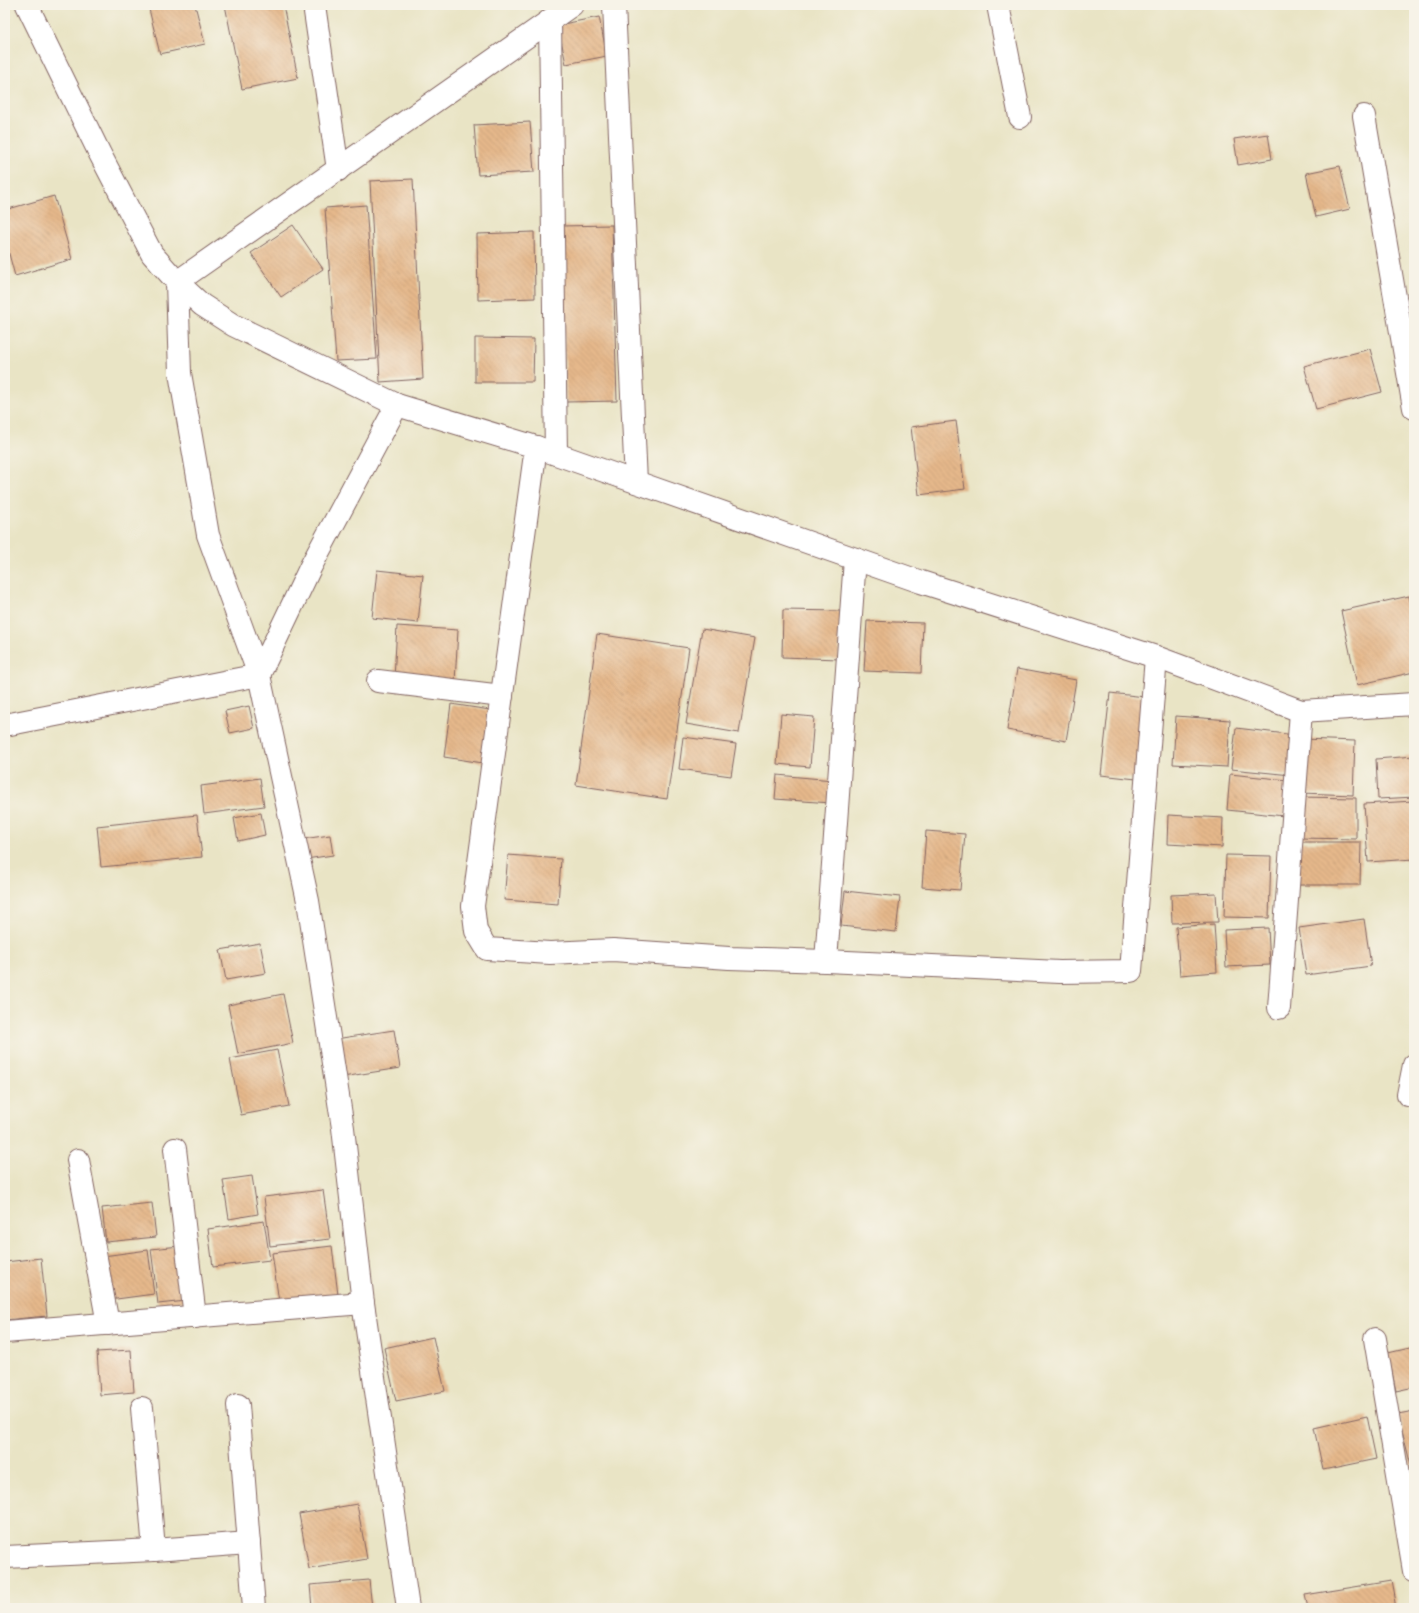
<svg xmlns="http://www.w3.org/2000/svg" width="1419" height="1613" viewBox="0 0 1419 1613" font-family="Delius,sans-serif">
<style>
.building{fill:url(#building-back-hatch)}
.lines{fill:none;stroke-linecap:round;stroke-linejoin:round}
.minor-casing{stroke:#826461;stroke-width:24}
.minor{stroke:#fff;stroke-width:22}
</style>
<defs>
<pattern id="building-back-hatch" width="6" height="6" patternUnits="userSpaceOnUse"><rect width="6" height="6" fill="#e5b88b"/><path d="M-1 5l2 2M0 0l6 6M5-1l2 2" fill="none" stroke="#c69e78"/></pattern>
</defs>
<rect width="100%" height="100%" fill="#f7f3e8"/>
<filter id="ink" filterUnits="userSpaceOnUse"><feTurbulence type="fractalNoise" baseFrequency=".025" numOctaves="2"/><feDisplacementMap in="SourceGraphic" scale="8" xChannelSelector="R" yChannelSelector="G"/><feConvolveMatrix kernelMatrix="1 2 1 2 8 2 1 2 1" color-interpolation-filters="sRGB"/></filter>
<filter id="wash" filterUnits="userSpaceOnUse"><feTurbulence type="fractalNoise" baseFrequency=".012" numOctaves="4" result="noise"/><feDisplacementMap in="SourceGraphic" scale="16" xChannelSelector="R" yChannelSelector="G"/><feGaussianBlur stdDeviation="0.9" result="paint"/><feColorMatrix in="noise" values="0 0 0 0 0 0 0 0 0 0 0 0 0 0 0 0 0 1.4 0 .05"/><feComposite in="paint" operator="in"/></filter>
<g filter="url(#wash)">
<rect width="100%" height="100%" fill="#e9e4c5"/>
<g id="blocks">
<!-- building -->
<g class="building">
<path d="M148,5H195L205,44L160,54Z"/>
<path d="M225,5H283L298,78L242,89Z"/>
<path d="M599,17L607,56L566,64L558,25Z"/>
<path d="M530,122L534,172L478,175L474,125Z"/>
<path d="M1268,134L1272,159L1238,165L1234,139Z"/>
<path d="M1340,166L1350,209L1316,217L1306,173Z"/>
<path d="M413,179L423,379L380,382L370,181Z"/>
<path d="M54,196L72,259L15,276L5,239V210Z"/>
<path d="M366,205L377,359L336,361L325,208Z"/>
<path d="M293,225L323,269L281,297L251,253Z"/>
<path d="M612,225L617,401L566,402L561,226Z"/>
<path d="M534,232L535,298L478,300L477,234Z"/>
<path d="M475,338L534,339L533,382H475Z"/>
<path d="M1370,349L1382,392L1316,409L1304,366Z"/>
<path d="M956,421L965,489L919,495L911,427Z"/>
<path d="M377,570L423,575L418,623L372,618Z"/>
<path d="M1409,596L1414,619V672L1357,685L1341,611Z"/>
<path d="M783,610L840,611L839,659L782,657Z"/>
<path d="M867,621L923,623L921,673L864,671Z"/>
<path d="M397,626L458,630L455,682L394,678Z"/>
<path d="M702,629L755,638L739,733L686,724Z"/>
<path d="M597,634L689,648L667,799L576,785Z"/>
<path d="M1017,669L1076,680L1066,741L1007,730Z"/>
<path d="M1110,693L1145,697L1136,779L1101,775Z"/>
<path d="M451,704L490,710L483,763L444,757Z"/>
<path d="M249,706L254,728L230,733L225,711Z"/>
<path d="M781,714L814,717L810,767L777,764Z"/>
<path d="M1176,716L1230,720L1227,767L1173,764Z"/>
<path d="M1236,728L1295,735L1291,775L1231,769Z"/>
<path d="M683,737L736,744L731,776L679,769Z"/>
<path d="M1303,739L1355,741L1353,795L1301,793Z"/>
<path d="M1414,756V797L1378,799L1376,759Z"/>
<path d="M1230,774L1288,780L1284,816L1227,810Z"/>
<path d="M777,775L833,780L831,803L775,799Z"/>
<path d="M260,778L264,806L204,814L201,786Z"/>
<path d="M1298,797L1356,798V839L1297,838Z"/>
<path d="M1413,801L1414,859L1368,862L1364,804Z"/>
<path d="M261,813L265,835L238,841L234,818Z"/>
<path d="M197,815L202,857L101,867L97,826Z"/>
<path d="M1168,815L1223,818L1222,847L1167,844Z"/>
<path d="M926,831L965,834L960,890L922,887Z"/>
<path d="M330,835L333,855L306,859L303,839Z"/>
<path d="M1295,842H1361L1360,885H1295Z"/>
<path d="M508,855L561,859L558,904L504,900Z"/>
<path d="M1226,855L1271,856L1269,918L1224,917Z"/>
<path d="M845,891L900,897L896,932L841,926Z"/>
<path d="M1216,893L1218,922L1172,923L1171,895Z"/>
<path d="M1364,919L1371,966L1306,975L1299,928Z"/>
<path d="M1214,924L1217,972L1180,975L1176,927Z"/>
<path d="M1268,928L1270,965L1226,967L1224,930Z"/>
<path d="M260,943L266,973L226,980L220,950Z"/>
<path d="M283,994L293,1043L238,1054L228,1005Z"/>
<path d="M394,1030L400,1068L336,1078L329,1040Z"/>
<path d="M277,1050L289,1106L241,1115L230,1059Z"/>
<path d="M252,1176L258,1214L229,1219L223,1180Z"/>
<path d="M323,1190L330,1239L270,1246L264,1197Z"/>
<path d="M152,1203L156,1237L106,1242L102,1208Z"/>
<path d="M264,1221L270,1260L213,1267L208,1229Z"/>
<path d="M180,1246L186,1301L158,1304L151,1249Z"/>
<path d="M332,1246L338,1295L279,1302L272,1253Z"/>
<path d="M148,1250L154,1294L109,1300L103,1256Z"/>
<path d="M41,1258L47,1316L5,1320V1262Z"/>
<path d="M433,1337L445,1391L396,1401L384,1348Z"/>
<path d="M1414,1347V1387L1396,1391L1388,1353Z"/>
<path d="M131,1350L134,1392L100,1395L97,1352Z"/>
<path d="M1414,1411V1470H1412L1398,1414Z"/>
<path d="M1367,1416L1376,1459L1323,1470L1314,1428Z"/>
<path d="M357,1504L367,1559L309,1569L299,1514Z"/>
<path d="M369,1580L372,1608H312L310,1585Z"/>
<path d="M1391,1581L1396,1608H1308L1305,1595Z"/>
</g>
</g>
</g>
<g filter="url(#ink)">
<use href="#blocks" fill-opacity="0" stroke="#826461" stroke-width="1"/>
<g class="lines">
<!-- minor casing -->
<g class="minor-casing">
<g id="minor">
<path d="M27,5L100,154L152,254L177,282L202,305L233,325L397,405L536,447L921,582L1156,657L1301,711L1414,704"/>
<path d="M314,5L338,170"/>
<path d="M614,5L636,482"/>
<path d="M998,5L1020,117"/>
<path d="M550,20L556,454"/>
<path d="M1364,116L1414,408"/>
<path d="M536,447L473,906L476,931L487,949L550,953L613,950L729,958L826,961L1060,972L1131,971L1156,657"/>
<path d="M378,681L502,696"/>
<path d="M5,725L259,675L311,566L397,405"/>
<path d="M826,961L855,559"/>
<path d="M1279,1008L1301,711"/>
<path d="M1408,1095L1414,1065"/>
<path d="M175,1149L195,1317"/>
<path d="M78,1160L108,1324"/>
<path d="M5,1332L363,1303"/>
<path d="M1375,1339L1414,1570"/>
<path d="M238,1405L254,1608"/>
<path d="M142,1408L154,1550"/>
<path d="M5,1557L154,1550L249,1543"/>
<path d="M408,1608L363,1303L343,1128L308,901L259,675L208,535L180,373L177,282L572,5"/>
</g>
</g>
<!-- minor -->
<use href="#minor" class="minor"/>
</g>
</g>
<!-- margin -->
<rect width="1419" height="1613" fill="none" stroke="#f7f3e8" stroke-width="20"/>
</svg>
